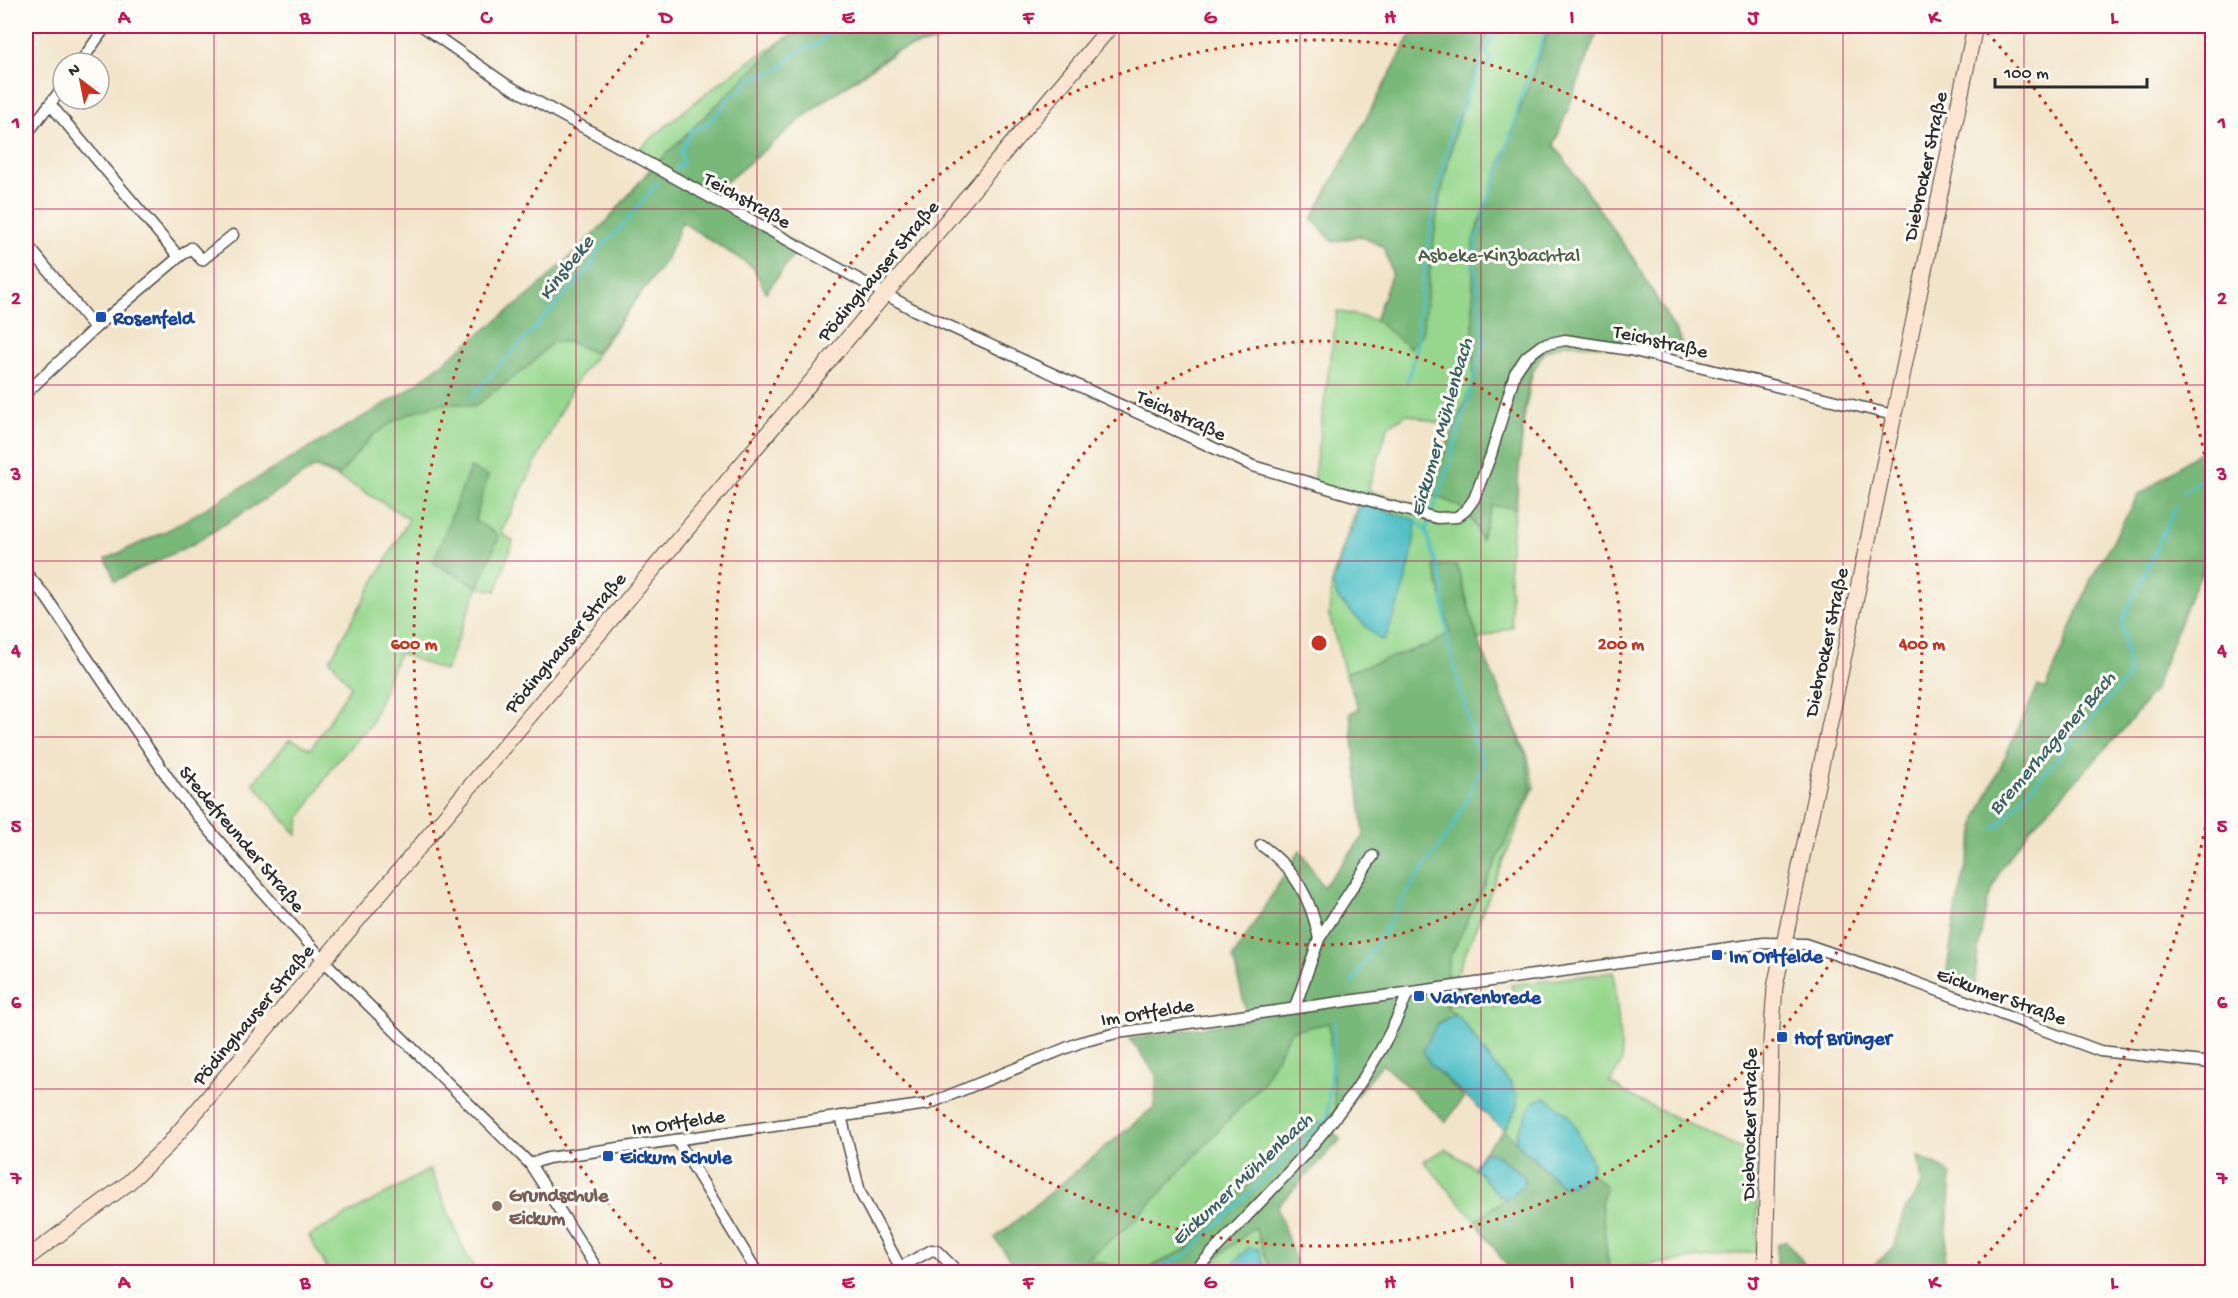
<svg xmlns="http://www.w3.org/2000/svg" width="2238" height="1298" viewBox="0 0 2238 1298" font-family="'Gochi Hand',sans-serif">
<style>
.green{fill:#96d78d;stroke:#60815c;stroke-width:1.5;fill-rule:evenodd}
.forest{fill:#78b878;stroke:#527252;stroke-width:1.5}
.water{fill:#53c1c7;stroke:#3f7679;stroke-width:1.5}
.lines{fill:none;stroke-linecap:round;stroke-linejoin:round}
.stream{stroke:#53c1c7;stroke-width:3}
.street-casing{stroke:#494743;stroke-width:13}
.secondary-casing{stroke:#494743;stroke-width:17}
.street{stroke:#fff;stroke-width:10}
.secondary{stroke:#fce5d0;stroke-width:15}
.grid{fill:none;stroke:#c2185b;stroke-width:1.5;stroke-opacity:0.55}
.ring{fill:none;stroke:#c8321e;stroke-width:3;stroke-dasharray:3 6}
.transit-dot{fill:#1a4fb4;stroke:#fdfcf7;stroke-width:2}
.education-dot{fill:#8d6e63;stroke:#fdfcf7;stroke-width:2}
.labels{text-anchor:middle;stroke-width:6;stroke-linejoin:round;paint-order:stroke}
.street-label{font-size:20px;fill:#2b2b2b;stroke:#fdfcf7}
.park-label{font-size:20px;fill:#4b5f48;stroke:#fdfcf7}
.transit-label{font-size:20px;font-weight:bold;fill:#164399;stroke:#fdfcf7;text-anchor:start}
.education-label{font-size:20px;font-weight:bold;fill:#785e54;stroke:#fdfcf7;text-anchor:start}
.water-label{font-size:21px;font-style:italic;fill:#396062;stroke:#fdfcf7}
.centre{fill:#c8321e;stroke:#fdfcf7;stroke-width:3}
.ring-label{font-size:18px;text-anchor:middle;font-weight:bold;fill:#c8321e;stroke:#fdfcf7;stroke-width:6;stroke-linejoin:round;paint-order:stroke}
.neatline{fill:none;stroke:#c2185b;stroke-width:2}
.grid-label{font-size:20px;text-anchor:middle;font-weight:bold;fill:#c2185b}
</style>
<rect width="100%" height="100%" fill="#fdfcf7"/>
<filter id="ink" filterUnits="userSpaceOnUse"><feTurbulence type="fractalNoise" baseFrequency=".0167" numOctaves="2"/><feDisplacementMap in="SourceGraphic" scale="12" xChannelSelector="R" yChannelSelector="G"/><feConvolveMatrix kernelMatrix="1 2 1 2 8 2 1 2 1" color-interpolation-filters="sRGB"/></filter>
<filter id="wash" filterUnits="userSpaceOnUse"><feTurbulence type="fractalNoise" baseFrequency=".008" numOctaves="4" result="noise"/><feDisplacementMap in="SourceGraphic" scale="24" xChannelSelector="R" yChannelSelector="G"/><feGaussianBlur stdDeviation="1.35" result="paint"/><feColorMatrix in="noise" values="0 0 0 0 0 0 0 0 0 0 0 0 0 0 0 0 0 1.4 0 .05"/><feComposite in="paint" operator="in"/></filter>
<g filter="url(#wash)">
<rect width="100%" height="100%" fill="#f2e4c9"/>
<!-- green -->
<g class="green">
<path d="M808,26H995L994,29L899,50L820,104L727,181L705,194L800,246L766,292L753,267L682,222L666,260L573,386L501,533L513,541L496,591L478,587L445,671L399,653L370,725L333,766L300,818L297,835L253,783L290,739L311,749L351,686L330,660L409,519C369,495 334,470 288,460L455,373L606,222L651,168L631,156C685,109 744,60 808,26Z"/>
<path d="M1416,26H1600L1554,145L1635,261L1688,353L1566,343L1544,352L1532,374L1524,419L1509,563L1512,627L1477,640L1528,756L1534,787L1458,971L1324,1122L1312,1123L1263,1170L1298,1272H1010L1171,1095L1250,1021L1323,889L1366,837L1359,710L1345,673L1329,615L1332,579L1358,503L1312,490L1337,311L1375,320L1383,326L1393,274L1385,246L1361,235L1334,240L1312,219ZM1407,414L1454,428L1419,507L1368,490L1388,427Z"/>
<path d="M1614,972L1622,1061L1610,1083L1640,1101L1758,1157L1757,1251L1609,1270L1601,1202L1606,1186L1590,1173L1593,1164L1517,1133L1516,1142L1504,1130L1517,1108L1511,1083L1493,1064L1462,1020L1446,1006L1489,996L1493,1008L1515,1002L1511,985Z"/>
<path d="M1445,1149L1474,1167L1499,1195L1509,1198L1475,1221L1424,1161Z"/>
<path d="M430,1169L465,1252L477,1272H329L309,1236Z"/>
</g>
<!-- forest -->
<g class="forest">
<path d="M808,26H982L979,30L894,51L820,104L727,181L705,194L800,246L766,292L753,267L682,222L666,260L595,353L569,342H552L531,364L474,407C441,396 402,414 375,434C362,445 350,463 339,476L317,466L195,543L115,581L106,559L170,529L404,393L533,292L606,222L652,168L784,39Z"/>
<path d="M1416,26H1491L1456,128L1438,208L1422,335L1410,348L1375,320L1392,273L1384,247L1360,236L1333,242L1312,219Z"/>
<path d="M1550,26H1600L1554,145L1635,261L1688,353L1562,336L1543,349L1532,365L1523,417L1516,508L1492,506L1481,540C1470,507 1458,504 1427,494L1473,382V240Z"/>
<path d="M2212,443V553L2190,596L2154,690L2124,729L2030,829L2002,867L1987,903L1978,950L1974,993L1945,983L1957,905L1978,815L2038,686L2046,689L2090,581L2138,496Z"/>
<path d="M470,468L488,476L475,521L496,533L498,539L478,587L433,563Z"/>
<path d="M1457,565L1478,640L1526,756L1531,790L1450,957L1446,976L1458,978L1456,1002L1446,1006L1454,1014L1437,1024L1431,1065L1464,1097L1446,1122L1382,1064L1330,1129L1341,1139L1277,1207L1299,1272H1271L1255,1227L1199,1272H1141L1188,1248L1303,1125L1324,1122L1335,1111L1329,1023L1291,1031L1262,1084L1134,1221L1087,1259L1132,1272H1008L1014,1266L995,1238L1154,1107L1157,1076L1130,1039L1248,1020L1233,957L1300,850L1323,887L1364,836L1350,713L1359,709L1345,673L1434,643L1450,631L1434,566Z"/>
<path d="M1504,1130L1560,1185L1570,1186L1590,1173L1606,1186L1601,1202L1609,1272H1511L1475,1221L1525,1184L1524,1176L1496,1155L1484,1151Z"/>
<path d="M1918,1156L1945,1169L1951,1176L1944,1272H1865L1894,1248L1905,1210L1922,1184Z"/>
<path d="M1786,1241L1811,1272H1777V1245Z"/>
</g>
<!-- water -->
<g class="water">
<path d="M1361,503L1416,520C1413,565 1402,597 1385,639L1380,640L1339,600L1332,584Z"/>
<path d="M1454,1014L1462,1020L1493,1064L1511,1083L1517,1097V1108L1504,1130L1431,1065L1423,1051L1437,1024Z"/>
<path d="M1545,1097L1570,1116L1593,1164L1590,1173L1570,1186L1561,1185L1516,1142L1517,1133L1534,1101Z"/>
<path d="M1484,1151L1496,1155L1524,1176L1525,1184L1509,1198L1499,1196L1474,1167Z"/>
<path d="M1249,1248L1259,1249L1266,1272H1224Z"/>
</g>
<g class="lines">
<!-- stream -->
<g class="stream">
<path d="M676,170L683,162L680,153L691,131L706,125L724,107L729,97L743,90L746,80L780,69L797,52L820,43L836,26"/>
<path d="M1407,382L1417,347L1418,312L1436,197L1453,126L1480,65L1488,66L1491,59L1486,52L1497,26"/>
<path d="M471,397L586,272L594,262L596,251L616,233L658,182"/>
<path d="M2182,493L2212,472"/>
<path d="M1432,513L1445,478L1484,342L1473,254L1476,246L1475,238L1483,226V211L1504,159L1529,69L1538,55L1547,26"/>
<path d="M1416,520L1426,531"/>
<path d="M1995,829L2129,676L2122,621L2176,506"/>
<path d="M1351,985L1412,885L1452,828L1484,763L1474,742L1447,640L1442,582L1426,531L1430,519"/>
<path d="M1152,1272L1187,1254L1327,1118L1335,1020"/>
</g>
</g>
</g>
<g filter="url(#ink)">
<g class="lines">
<!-- street casing -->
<g class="street-casing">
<g id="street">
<path d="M422,26L507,85L914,310L1253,466L1378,503L1437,518L1457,517L1466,510L1474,499L1491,455L1515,373L1526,357L1542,345L1565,340L1630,350L1893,415"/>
<path d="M80,63L106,26"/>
<path d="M26,135L63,87"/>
<path d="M26,243L95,328"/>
<path d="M179,257L191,248L202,260L233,235"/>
<path d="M26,393L95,328L179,257L50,104"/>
<path d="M26,573L46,597L177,791L242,869L329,966L530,1164L599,1272"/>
<path d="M1261,845C1295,869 1311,898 1319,939"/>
<path d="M1295,1007L1319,939L1373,856"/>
<path d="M841,1116L860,1192L900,1267"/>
<path d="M677,1140L757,1272"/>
<path d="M530,1164L548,1158L928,1104L1081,1042L1117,1033L1764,943L1805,944L1904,978L2100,1051L2212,1063"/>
<path d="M891,1272L932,1250L937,1251L958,1272"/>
<path d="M1194,1272C1274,1185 1365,1106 1408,992"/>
</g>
</g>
<!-- secondary casing -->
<g class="secondary-casing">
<g id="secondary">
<path d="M26,1259L127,1184L168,1145L1111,26"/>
<path d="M1765,1272L1771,1040L1775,987L1975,26"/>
</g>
</g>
<!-- street -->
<use href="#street" class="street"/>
<!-- secondary -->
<use href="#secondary" class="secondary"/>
</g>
</g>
<!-- grid -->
<path class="grid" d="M214,26V1272M395,26V1272M576,26V1272M757,26V1272M938,26V1272M1119,26V1272M1300,26V1272M1481,26V1272M1662,26V1272M1843,26V1272M2024,26V1272M26,209H2212M26,385H2212M26,561H2212M26,737H2212M26,913H2212M26,1089H2212"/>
<!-- distance rings -->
<g class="ring">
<circle cx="1319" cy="643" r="302"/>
<circle cx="1319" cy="643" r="603"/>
<path d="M2212 792A905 905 0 0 1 1970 1272M668 1272A905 905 0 0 1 657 26M1981 26A905 905 0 0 1 2212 494"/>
</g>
<!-- markers -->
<g class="transit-dot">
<rect x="95" y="311" width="12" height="12" rx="3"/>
<rect x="1711" y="949" width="12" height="12" rx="3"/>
<rect x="1413" y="990" width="12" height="12" rx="3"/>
<rect x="1776" y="1031" width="12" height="12" rx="3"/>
<rect x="602" y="1150" width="12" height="12" rx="3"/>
</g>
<circle class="education-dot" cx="497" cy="1206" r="6"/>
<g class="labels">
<!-- street labels -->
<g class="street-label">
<text transform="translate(1924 166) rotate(-78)" y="7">Diebrocker Straße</text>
<text transform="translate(748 199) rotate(29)" y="7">Teichstraße</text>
<text transform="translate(877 270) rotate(-50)" y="7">Pödinghauser Straße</text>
<text transform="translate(1661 340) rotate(13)" y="7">Teichstraße</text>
<text transform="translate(1182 414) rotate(25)" y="7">Teichstraße</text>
<text transform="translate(564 642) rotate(-50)" y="7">Pödinghauser Straße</text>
<text transform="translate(1825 642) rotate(-78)" y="7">Diebrocker Straße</text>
<text transform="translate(243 838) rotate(50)" y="7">Stedefreunder Straße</text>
<text transform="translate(2002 995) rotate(20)" y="7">Eickumer Straße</text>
<text transform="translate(1147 1011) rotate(-9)" y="7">Im Ortfelde</text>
<text transform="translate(252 1014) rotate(-50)" y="7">Pödinghauser Straße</text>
<text transform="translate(678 1121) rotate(-8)" y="7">Im Ortfelde</text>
<text transform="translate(1748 1124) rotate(-89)" y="7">Diebrocker Straße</text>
</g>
<!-- park labels -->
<g class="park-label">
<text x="1499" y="261">Asbeke-Kinzbachtal</text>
</g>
<!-- transit labels -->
<g class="transit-label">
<text x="113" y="324">Rosenfeld</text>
<text x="1729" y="962">Im Ortfelde</text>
<text x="1431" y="1003">Vahrenbrede</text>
<text x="1794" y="1044">Hof Brünger</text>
<text x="620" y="1163">Eickum Schule</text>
</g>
<!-- education labels -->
<g class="education-label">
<text x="509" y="1201">Grundschule<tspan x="509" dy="23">Eickum</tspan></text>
</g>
<!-- water labels -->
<g class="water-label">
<text transform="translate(565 267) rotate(-52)" y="7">Kinsbeke</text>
<text transform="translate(1440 427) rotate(-74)" y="7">Eickumer Mühlenbach</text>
<text transform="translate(2051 742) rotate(-49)" y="7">Bremerhagener Bach</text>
<text transform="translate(1241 1178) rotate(-43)" y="7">Eickumer Mühlenbach</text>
</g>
</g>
<circle cx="1319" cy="643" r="9" class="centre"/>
<g class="ring-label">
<text x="1621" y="649">200 m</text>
<text x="1922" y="649">400 m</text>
<text x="414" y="649">600 m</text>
</g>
<!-- margin -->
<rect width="2238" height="1298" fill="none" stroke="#fdfcf7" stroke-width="66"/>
<!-- north arrow -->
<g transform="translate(81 81) rotate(328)"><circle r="28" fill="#fdfcf7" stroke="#a9a8a5" stroke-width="1.5"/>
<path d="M0-4.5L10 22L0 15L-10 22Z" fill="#c8321e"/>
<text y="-9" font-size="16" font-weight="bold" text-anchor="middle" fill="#2b2b2b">N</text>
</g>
<!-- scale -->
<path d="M1995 78v9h152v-9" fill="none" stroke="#2b2b2b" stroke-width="3"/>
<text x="2004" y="78" font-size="18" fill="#2b2b2b" stroke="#fdfcf7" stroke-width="4.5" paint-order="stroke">100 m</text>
<rect x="33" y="33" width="2172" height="1232" class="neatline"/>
<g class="grid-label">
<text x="124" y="23">A</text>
<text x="305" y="23">B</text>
<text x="486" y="23">C</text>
<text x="666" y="23">D</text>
<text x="848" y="23">E</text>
<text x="1028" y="23">F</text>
<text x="1210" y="23">G</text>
<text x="1390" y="23">H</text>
<text x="1572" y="23">I</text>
<text x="1753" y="23">J</text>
<text x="1934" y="23">K</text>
<text x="2114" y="23">L</text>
<text x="16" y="128">1</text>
<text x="2222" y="128">1</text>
<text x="16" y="304">2</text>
<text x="2222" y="304">2</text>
<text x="16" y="480">3</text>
<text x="2222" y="480">3</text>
<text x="16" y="656">4</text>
<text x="2222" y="656">4</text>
<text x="16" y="832">5</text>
<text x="2222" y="832">5</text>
<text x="16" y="1008">6</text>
<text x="2222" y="1008">6</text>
<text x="16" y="1184">7</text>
<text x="2222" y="1184">7</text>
<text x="124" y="1288">A</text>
<text x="305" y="1288">B</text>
<text x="486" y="1288">C</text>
<text x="666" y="1288">D</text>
<text x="848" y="1288">E</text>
<text x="1028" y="1288">F</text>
<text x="1210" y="1288">G</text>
<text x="1390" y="1288">H</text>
<text x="1572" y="1288">I</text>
<text x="1753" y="1288">J</text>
<text x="1934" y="1288">K</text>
<text x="2114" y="1288">L</text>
</g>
</svg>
